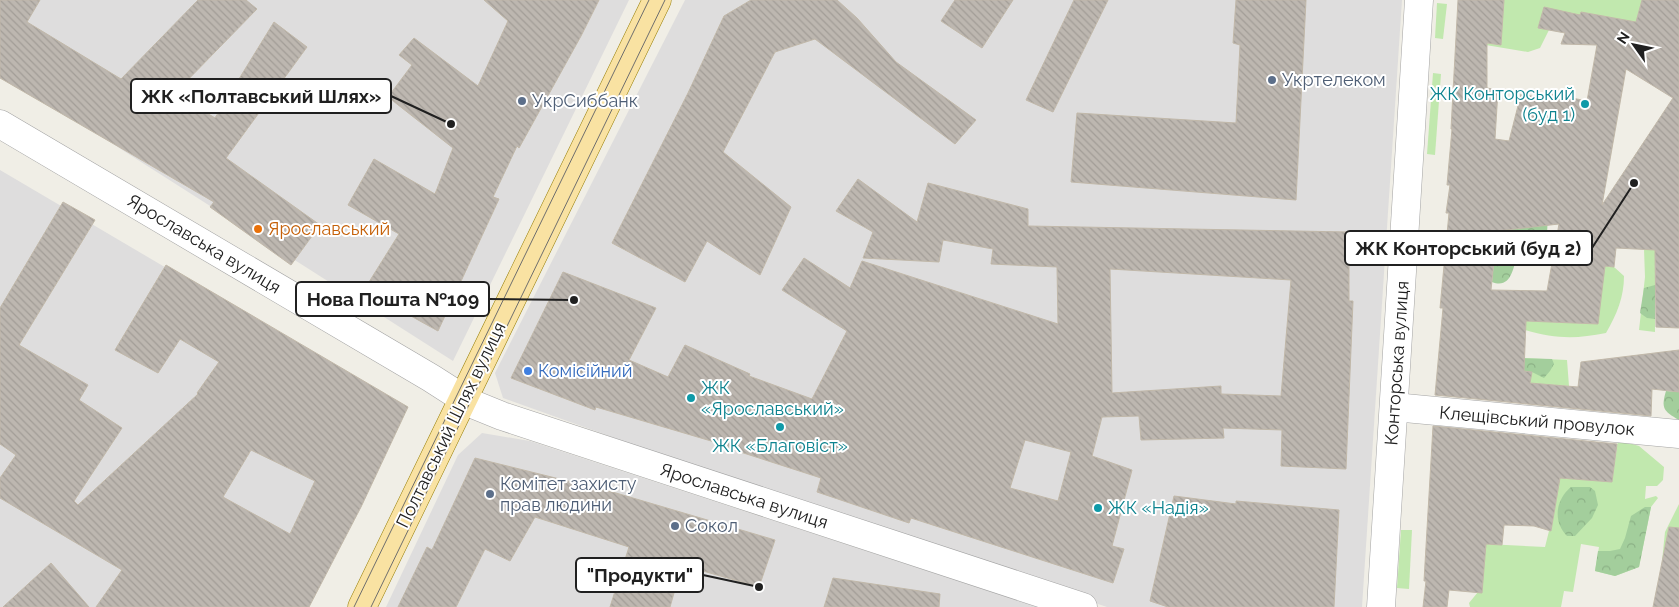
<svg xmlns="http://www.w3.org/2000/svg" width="1679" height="607" viewBox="0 0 1679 607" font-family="Raleway,sans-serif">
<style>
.residential{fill:#dedddd}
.grass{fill:#c1e8ae}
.forest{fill:url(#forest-crowns)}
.building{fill:url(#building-back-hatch);stroke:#c1b8a9;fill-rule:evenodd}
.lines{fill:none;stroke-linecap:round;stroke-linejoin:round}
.minor-casing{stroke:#a4a4a4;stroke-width:29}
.major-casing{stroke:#967e05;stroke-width:29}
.minor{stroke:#fff;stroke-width:28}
.major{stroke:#f9e2a2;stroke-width:28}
.tram{stroke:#6e6e6e;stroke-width:1}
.service-dot{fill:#5c6f8a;stroke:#fff;stroke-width:2}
.culture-dot{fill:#0f9aa8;stroke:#fff;stroke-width:2}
.food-dot{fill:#e8710a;stroke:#fff;stroke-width:2}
.shop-dot{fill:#3f7fe0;stroke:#fff;stroke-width:2}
.labels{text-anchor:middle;stroke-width:4;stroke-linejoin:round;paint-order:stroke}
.service-label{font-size:18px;fill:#4e5e75;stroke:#fff;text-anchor:start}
.culture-label{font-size:18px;fill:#0d838f;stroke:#fff;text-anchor:start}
.food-label{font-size:18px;fill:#c56008;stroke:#fff;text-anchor:start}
.street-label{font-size:18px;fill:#202020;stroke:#fff}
.shop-label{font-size:18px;fill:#366cbe;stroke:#fff;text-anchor:start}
.leader{fill:none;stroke:#202020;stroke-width:2}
.callout-dot{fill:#202020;stroke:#fff;stroke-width:2}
.callout{fill:#fff;stroke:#202020;stroke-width:2}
.callout-label{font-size:19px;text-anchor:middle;font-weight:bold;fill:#202020}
</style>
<defs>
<pattern id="forest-crowns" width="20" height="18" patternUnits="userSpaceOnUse" patternTransform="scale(1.25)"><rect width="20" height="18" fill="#a3ce9c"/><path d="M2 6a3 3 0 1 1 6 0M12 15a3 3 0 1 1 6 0" fill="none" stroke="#8cb186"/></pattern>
<pattern id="building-back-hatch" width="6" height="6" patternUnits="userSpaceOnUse" patternTransform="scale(1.25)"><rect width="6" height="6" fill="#bdb7b0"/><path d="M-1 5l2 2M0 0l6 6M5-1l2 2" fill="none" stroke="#a29d97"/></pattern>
</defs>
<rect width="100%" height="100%" fill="#f0eee6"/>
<!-- residential -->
<g class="residential">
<path d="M3,0H629L453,361L0,72V7Z"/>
<path d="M685,0H1402L1362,607H1107L810,508L503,398L495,373Z"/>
<path d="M0,170L394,402L299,607H0Z"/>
<path d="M482,433L530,441L1038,607H386L458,455Z"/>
</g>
<!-- grass -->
<g class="grass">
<path d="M1504,0H1642L1636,22L1581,12L1580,15L1544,8L1538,28L1549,30L1540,48L1528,52L1456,40L1501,45Z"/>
<path d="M1437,3L1447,4L1443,39L1435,38Z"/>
<path d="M1433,73L1441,74L1435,155L1427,154Z"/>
<path d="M1644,249L1655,250V332L1639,330L1645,277Z"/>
<path d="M1605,266L1614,267L1624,276C1624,297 1617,314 1606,333C1576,339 1556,339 1525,330L1526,321L1597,324Z"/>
<path d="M1506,357L1567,360L1569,386L1530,383L1531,372L1517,370Z"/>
<path d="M1618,440L1639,446L1664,467L1663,480L1657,486H1646L1645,499L1656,496L1658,498L1651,507L1639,567L1615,576L1595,571L1599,547L1581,544L1573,592L1564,591L1561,607H1470L1469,603L1478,592H1482L1486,544L1545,547L1549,531H1551L1560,478L1612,482Z"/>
<path d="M1679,504V565L1662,561L1665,532Z"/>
<path d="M1401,530H1412L1409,589L1397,588Z"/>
</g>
<!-- forest -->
<g class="forest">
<path d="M1548,214L1547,234H1496L1476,215Z"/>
<path d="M1493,243L1518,251C1514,265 1512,290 1492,282L1495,252Z"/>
<path d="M1655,285V319L1647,318L1640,313L1644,288Z"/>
<path d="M1514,358L1552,359L1554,364L1550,371L1544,378L1532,372L1517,370Z"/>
<path d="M1666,391L1679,392V420C1663,411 1661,408 1666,391Z"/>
<path d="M1571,487H1590L1595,491L1598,505L1592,518L1575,536H1567C1553,522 1555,500 1571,487Z"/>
<path d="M1645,507H1651L1639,567L1615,576L1595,571L1598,551H1610L1620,549L1625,538L1631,516Z"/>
</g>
<!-- building -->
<g class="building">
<path d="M0,0H40L27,22L121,79L198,0H246L257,9L175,93L215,118L274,22L307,47L226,158L320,225L291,265L210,207L214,202L0,78Z"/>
<path d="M484,0H599L581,36L519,148L517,146L493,197L499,199L438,331L364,290L399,234L348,205L374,159L435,194L453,148L388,97L412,65L399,55L414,38L478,86L508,21Z"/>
<path d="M751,0H837L857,18L896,62L976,120L955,144L815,39L775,52L723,152L791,207L760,275L707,241L685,282L612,243L688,93L724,16Z"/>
<path d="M955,0H1013L982,48L941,21Z"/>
<path d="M1074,0H1108L1053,112L1026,100Z"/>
<path d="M1236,0H1306L1296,200L1071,182L1077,113L1236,123L1240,45L1233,43Z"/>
<path d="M1458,0H1504L1501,45L1487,43V88L1498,90L1495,139L1509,141L1521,94L1551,100L1552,94L1587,101L1597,45L1561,44L1565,33L1538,28L1544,7L1580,15L1581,12L1636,22L1642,0H1679V328L1656,327L1655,250L1616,248L1614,267L1605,266L1598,324L1526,321L1524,371L1532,372L1530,383L1578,387L1581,362L1679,350V392L1652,389L1651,416L1435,395L1443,308H1440L1449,213H1446L1450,185H1447L1452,129H1451ZM1626,69L1673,98L1602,205ZM1559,224L1547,291L1491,290L1497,231Z"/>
<path d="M858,179L917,222L928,183L1028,209V226L1349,232V301H1353L1346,469L1281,466L1282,430L1223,428L1224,438L1141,440L1139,416L1102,417L1092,456L1132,470L1112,546L1124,549L1113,583L911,518L909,523L817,492L821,478L728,448V446L596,407L595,410L511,378L563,272L656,308L629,360L668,377L685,345L750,374L749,376L812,399L847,331L782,290L804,258L850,288L862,261L1058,324L1057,267L991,264L993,249L943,240L939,262L863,258L873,232L836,211ZM1110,269L1291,280L1281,396L1221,394V386L1112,393ZM1025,440L1071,452L1058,501L1010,488Z"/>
<path d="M63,202L95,220L19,345L88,385L79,400L122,428L74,501L78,505L198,394L197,393L219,362L180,339L158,373L115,350L166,265L408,407L361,507L309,607H96L122,570L0,498V478L16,455L0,444V308ZM251,450L315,481L290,534L223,497Z"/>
<path d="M1433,426L1617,444L1612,482L1560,478L1551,531L1534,526L1504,525L1502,545L1486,544L1482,593L1449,590L1447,607H1423L1426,581H1424Z"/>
<path d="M475,458L616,493L775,540L759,587L682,565L670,607H610L629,547L535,517L510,561L485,549L456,607H398L427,547L432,550Z"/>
<path d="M1174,496L1236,504V501L1339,510L1334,607H1168L1150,601Z"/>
<path d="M1669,527L1679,528V607H1653Z"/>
<path d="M51,563L89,607H3Z"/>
<path d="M833,578L940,594L939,607H824Z"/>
</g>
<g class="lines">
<!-- minor casing -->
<g class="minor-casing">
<g id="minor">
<path d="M0,124L431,378L470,403L502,416L1083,607"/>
<path d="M1394,407L1679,434"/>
<path d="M1381,607L1419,0"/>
</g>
</g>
<!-- major casing -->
<g class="major-casing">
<path id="major" d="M362,607L657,0"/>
</g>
<!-- minor -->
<use href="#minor" class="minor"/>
<!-- major -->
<use href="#major" class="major"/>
<!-- tram -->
<g class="tram">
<path d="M354,607L649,0"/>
<path d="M371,607L665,0"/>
</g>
</g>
<!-- markers -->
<g class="service-dot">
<circle cx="1272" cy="80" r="5"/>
<circle cx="522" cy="101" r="5"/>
<circle cx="490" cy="494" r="5"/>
<circle cx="675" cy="526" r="5"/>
</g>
<g class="culture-dot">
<circle cx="1585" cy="104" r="5"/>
<circle cx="691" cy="398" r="5"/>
<circle cx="780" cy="427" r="5"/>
<circle cx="1098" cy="508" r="5"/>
</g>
<circle class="food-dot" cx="258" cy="229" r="5"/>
<circle class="shop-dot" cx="528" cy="371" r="5"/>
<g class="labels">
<!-- service labels -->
<g class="service-label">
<text x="1282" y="86">Укртелеком</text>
<text x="532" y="107">УкрСиббанк</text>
<text x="500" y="490">Комітет захисту<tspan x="500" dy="21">прав людини</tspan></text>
<text x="685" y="532">Сокол</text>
</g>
<!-- culture labels -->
<g class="culture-label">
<text x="1575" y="100" text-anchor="end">ЖК Конторський<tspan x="1575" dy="21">(буд 1)</tspan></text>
<text x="701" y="394">ЖК<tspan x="701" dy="21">«Ярославський»</tspan></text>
<text x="780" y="452" text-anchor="middle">ЖК «Благовіст»</text>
<text x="1108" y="514">ЖК «Надія»</text>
</g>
<!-- food labels -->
<g class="food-label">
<text x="268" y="235">Ярославський</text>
</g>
<!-- street labels -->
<g class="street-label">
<text transform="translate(204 244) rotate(31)" y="6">Ярославська вулиця</text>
<text transform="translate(1397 363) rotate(-86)" y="6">Конторська вулиця</text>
<text transform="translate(1537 421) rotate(5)" y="6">Клещівський провулок</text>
<text transform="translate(451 425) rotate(-64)" y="6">Полтавський Шлях вулиця</text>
<text transform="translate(744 496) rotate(18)" y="6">Ярославська вулиця</text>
</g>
<!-- shop labels -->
<g class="shop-label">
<text x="538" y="377">Комісійний</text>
</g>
</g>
<!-- callouts -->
<path class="leader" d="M451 124L391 96M1634 183L1592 248M574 300L489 299M759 587L703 575"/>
<g class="callout-dot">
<circle cx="451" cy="124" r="5"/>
<circle cx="1634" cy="183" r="5"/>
<circle cx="574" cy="300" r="5"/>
<circle cx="759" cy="587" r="5"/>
</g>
<g class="callout">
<rect x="131" y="79" width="260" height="34" rx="5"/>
<rect x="1345" y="231" width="247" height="34" rx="5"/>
<rect x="296" y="282" width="193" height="34" rx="5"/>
<rect x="576" y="558" width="127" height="34" rx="5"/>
</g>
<g class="callout-label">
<text x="261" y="103">ЖК «Полтавський Шлях»</text>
<text x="1468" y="255">ЖК Конторський (буд 2)</text>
<text x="393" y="306">Нова Пошта №109</text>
<text x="640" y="582">"Продукти"</text>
</g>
<!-- north arrow -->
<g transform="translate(1634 45) rotate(303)" stroke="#ffffff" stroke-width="4" paint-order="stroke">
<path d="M0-4L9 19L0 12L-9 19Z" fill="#202020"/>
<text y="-8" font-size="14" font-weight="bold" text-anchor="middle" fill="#202020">N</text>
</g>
</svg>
